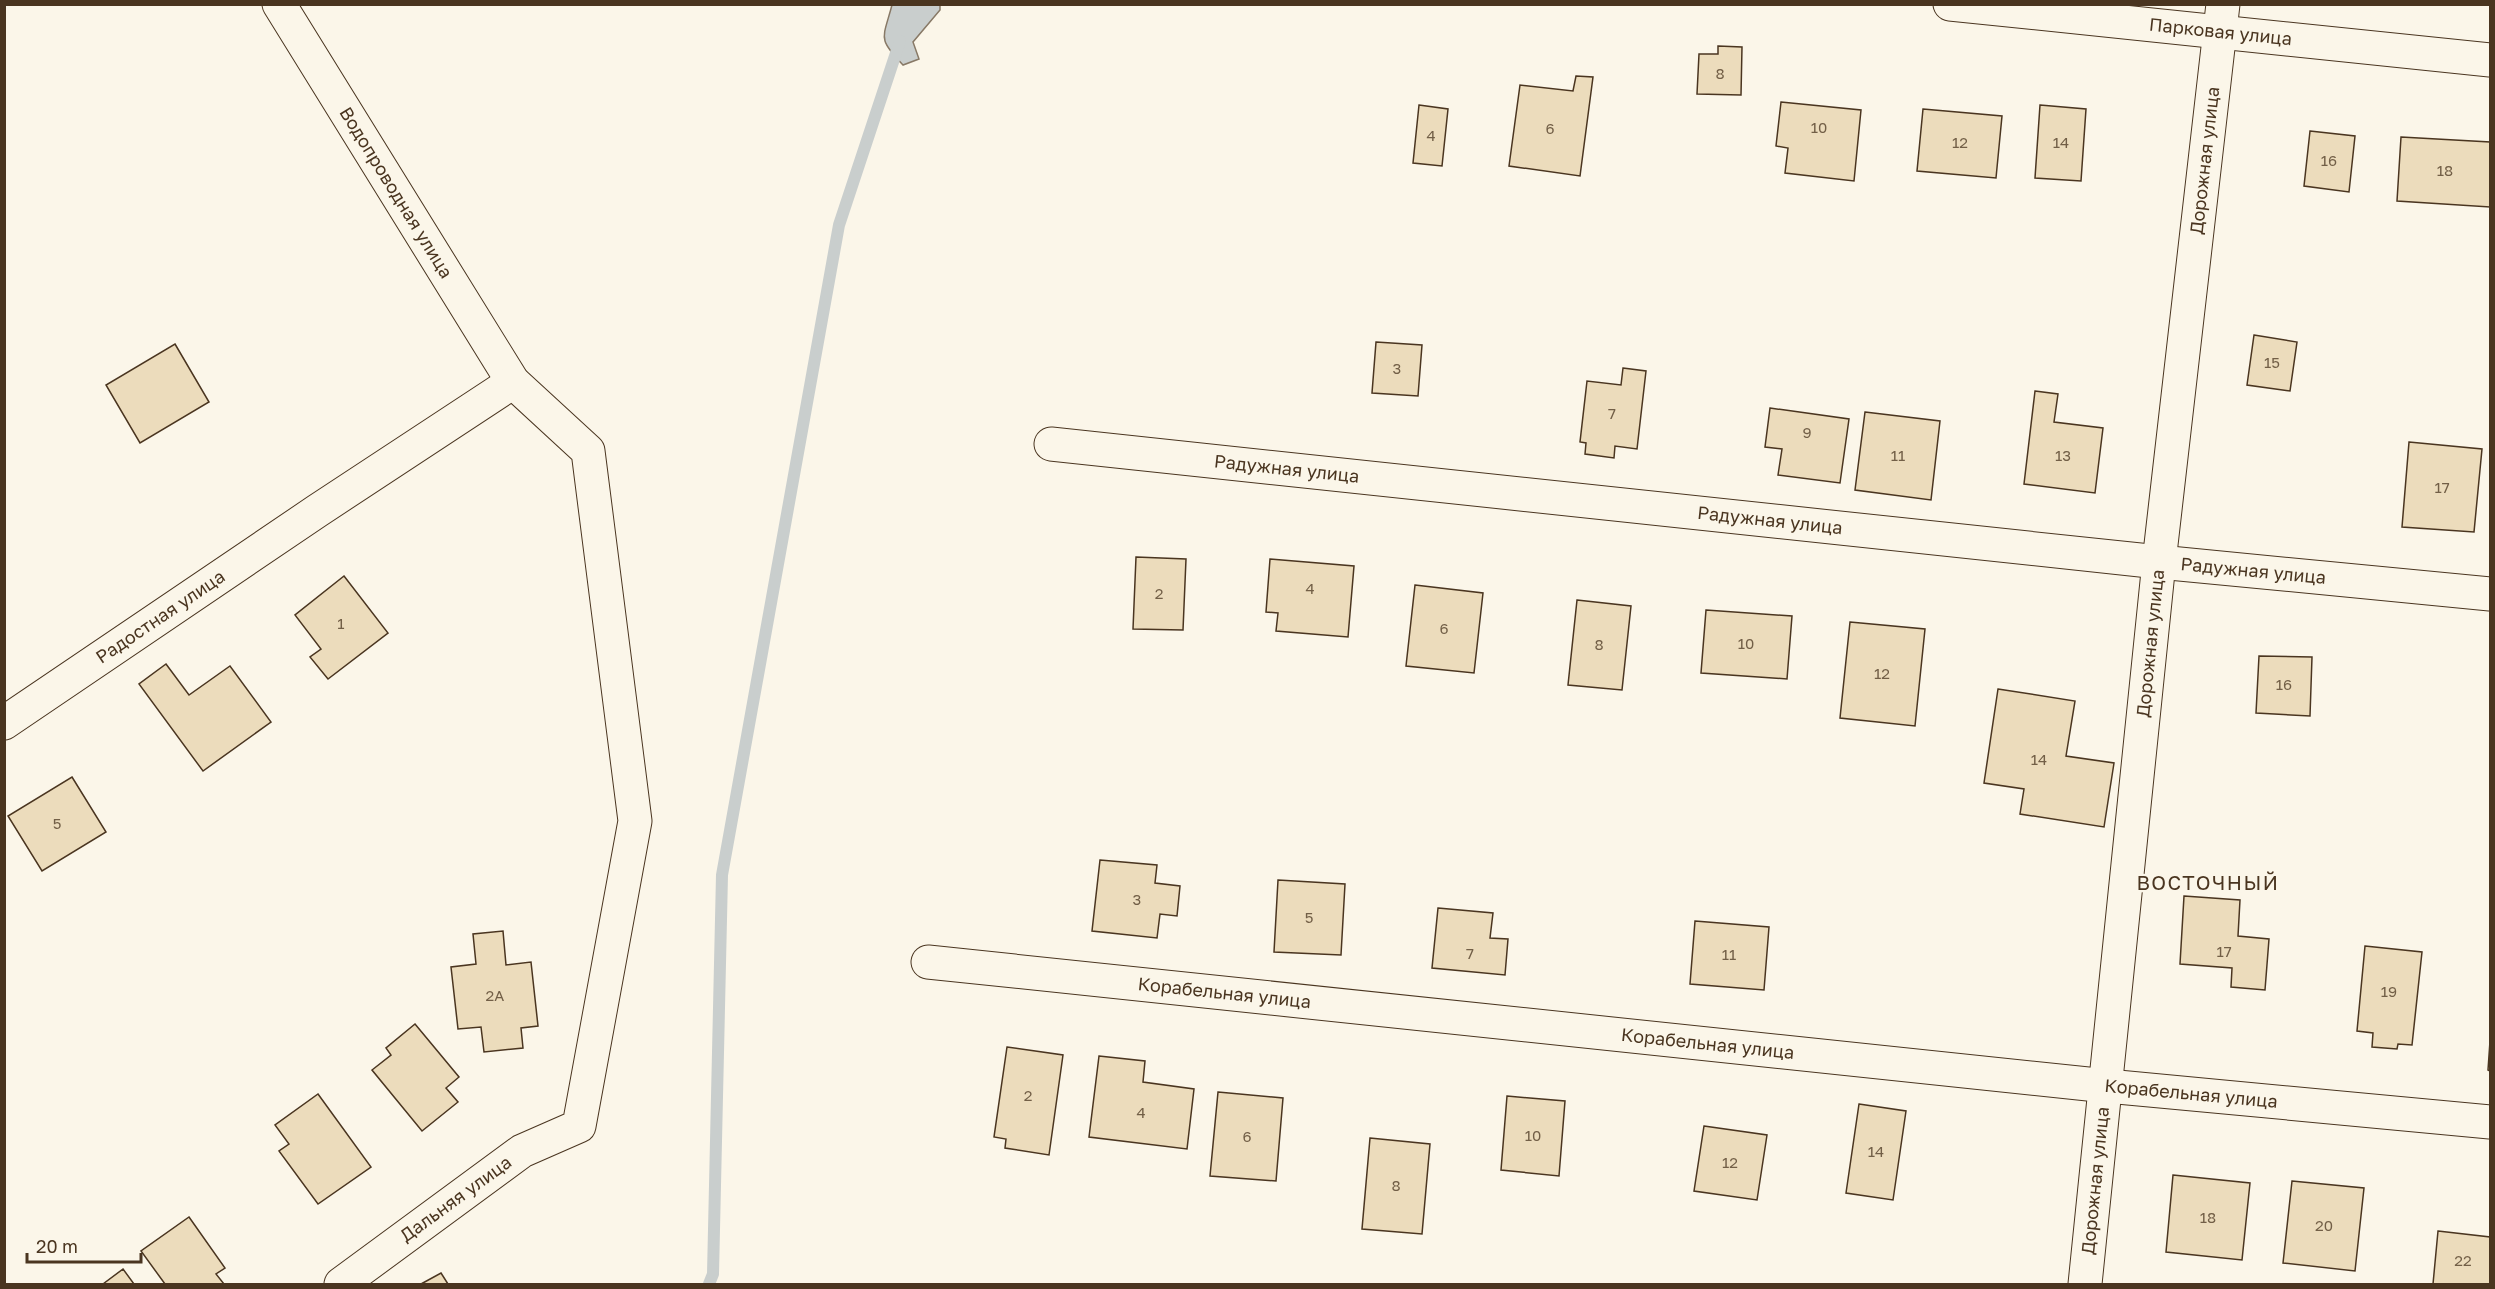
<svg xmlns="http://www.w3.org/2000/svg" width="2495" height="1289" viewBox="0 0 2495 1289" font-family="'Golos Text',sans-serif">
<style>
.water{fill:#c9cecd;stroke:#887966;stroke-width:1.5}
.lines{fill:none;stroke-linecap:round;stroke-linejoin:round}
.stream{stroke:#c9cecd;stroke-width:12}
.building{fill:#ecdcbc;stroke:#4a3520;stroke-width:1.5}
.street-casing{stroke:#4a3520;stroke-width:35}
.street{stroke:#fbf6e9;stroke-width:33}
.labels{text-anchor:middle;stroke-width:4.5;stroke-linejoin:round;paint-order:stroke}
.number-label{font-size:15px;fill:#725f47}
.street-label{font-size:18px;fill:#4a3520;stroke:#fbf6e9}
.neighbourhood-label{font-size:20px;letter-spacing:1.5px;fill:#4a3520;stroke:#fbf6e9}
</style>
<rect width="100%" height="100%" fill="#fbf6e9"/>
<!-- water -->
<path class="water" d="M892,5H940V10L913,42L919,59L903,65C877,38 883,39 892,5Z"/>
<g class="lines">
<!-- stream -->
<path class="stream" d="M709,1284L713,1274L722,875L839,225L900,41"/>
</g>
<!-- building -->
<g class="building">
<path d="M1718,46L1742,47L1741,95L1697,94L1699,54H1718Z"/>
<path d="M1576,76L1593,77L1580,176L1509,166L1520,85L1573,91Z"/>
<path d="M1781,102L1861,110L1854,181L1785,173L1788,148L1776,146Z"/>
<path d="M1419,105L1448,109L1442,166L1413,163Z"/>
<path d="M2040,105L2086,109L2081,181L2035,178Z"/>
<path d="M1923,109L2002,116L1996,178L1917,171Z"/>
<path d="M2310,131L2355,136L2349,192L2304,186Z"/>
<path d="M2401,137L2490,142V207L2397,201Z"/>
<path d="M2254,335L2297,342L2290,391L2247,385Z"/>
<path d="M1376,342L1422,345L1418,396L1372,393Z"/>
<path d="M175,344L209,402L140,443L106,385Z"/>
<path d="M1623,368L1646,371L1637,449L1615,446L1614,458L1585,454L1586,443L1580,442L1587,381L1621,385Z"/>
<path d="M2035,391L2058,394L2054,422L2103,428L2095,493L2024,484Z"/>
<path d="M1770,408L1849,419L1840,483L1778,475L1782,449L1765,447Z"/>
<path d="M1865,412L1940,421L1931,500L1855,490Z"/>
<path d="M2409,442L2482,449L2474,532L2402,527Z"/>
<path d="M1136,557L1186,559L1183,630L1133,629Z"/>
<path d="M1270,559L1354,566L1348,637L1276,631L1278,613L1266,612Z"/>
<path d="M344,576L388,633L328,679L310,657L321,649L295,615Z"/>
<path d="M1415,585L1483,593L1474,673L1406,666Z"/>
<path d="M1577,600L1631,606L1622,690L1568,685Z"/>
<path d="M1706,610L1792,616L1787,679L1701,673Z"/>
<path d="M1850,622L1925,629L1915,726L1840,718Z"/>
<path d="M2259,656L2312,657L2310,716L2256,713Z"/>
<path d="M166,664L189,695L230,666L271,722L203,771L139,684Z"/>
<path d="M1998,689L2075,701L2066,756L2114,763L2104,827L2020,814L2024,789L1984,783Z"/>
<path d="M72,777L106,832L42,871L8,816Z"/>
<path d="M1100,860L1157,865L1155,883L1180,886L1177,916L1160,914L1157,938L1092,931Z"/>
<path d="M1278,880L1345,884L1341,955L1274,952Z"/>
<path d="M2184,896L2240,900L2238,936L2269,939L2265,990L2231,987L2232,968L2180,964Z"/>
<path d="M1438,908L1493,913L1490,938L1508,939L1505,975L1432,968Z"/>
<path d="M1695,921L1769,927L1764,990L1690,984Z"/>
<path d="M503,931L506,965L531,962L538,1026L521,1028L523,1048L484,1052L481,1027L458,1029L451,967L476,964L473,934Z"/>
<path d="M2365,946L2422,952L2412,1045L2398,1044L2397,1049L2372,1047L2373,1033L2357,1031Z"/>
<path d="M415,1024L459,1077L446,1088L458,1102L422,1131L372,1070L391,1055L386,1048Z"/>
<path d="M2490,1041V1071L2488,1070Z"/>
<path d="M1007,1047L1063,1055L1049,1155L1005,1148L1006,1139L994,1137Z"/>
<path d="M1099,1056L1145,1061L1143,1082L1194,1089L1187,1149L1089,1137Z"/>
<path d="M1218,1092L1283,1098L1276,1181L1210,1176Z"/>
<path d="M318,1094L371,1167L318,1204L279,1151L289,1144L275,1125Z"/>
<path d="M1507,1096L1565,1101L1559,1176L1501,1170Z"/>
<path d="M1859,1104L1906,1111L1893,1200L1846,1193Z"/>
<path d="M1704,1126L1767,1135L1757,1200L1694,1191Z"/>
<path d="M1370,1138L1430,1144L1422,1234L1362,1229Z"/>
<path d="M2173,1175L2250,1183L2242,1260L2166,1252Z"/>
<path d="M2292,1181L2364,1188L2355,1271L2283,1263Z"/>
<path d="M189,1217L225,1268L216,1274L224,1284H165L141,1251Z"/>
<path d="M2438,1231L2490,1237V1284H2433Z"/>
<path d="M123,1269L134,1284H103Z"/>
<path d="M441,1273L448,1284H421Z"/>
</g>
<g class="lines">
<!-- street casing -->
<g class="street-casing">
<g id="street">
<path id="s1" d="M279,4L513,382L588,451L635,821L579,1126L522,1151L341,1284"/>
<path id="s2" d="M1950,4L2490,60"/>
<path id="s3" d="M1051,444L2159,562L2490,594"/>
<path id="s4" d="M4,723L317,511L513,382"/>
<path id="s5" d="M928,962L2107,1086L2490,1122"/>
<path id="s6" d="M2085,1284L2159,562L2223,4"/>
</g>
</g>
<!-- street -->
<use href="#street" class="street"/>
</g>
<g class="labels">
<!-- number labels -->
<g class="number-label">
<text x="1720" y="79">8</text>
<text x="1819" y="133">10</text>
<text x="1550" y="134">6</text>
<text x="1431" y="141">4</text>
<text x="1960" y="148">12</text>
<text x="2061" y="148">14</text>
<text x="2329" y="166">16</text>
<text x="2445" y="176">18</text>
<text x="2272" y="368">15</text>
<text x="1397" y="374">3</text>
<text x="1612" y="419">7</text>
<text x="1807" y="438">9</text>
<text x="1898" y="461">11</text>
<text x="2063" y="461">13</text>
<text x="2442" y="493">17</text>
<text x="1310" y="594">4</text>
<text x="1159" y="599">2</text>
<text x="341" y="629">1</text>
<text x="1444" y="634">6</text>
<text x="1746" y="649">10</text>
<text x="1599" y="650">8</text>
<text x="1882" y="679">12</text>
<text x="2284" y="690">16</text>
<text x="2039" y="765">14</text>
<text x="57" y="829">5</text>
<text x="1137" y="905">3</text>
<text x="1309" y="923">5</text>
<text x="2224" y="957">17</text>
<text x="1470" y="959">7</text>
<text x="1729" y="960">11</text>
<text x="2389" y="997">19</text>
<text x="495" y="1001">2А</text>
<text x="1028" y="1101">2</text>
<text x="1141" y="1118">4</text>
<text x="1533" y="1141">10</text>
<text x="1247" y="1142">6</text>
<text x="1876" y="1157">14</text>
<text x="1730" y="1168">12</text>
<text x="1396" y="1191">8</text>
<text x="2208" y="1223">18</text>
<text x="2324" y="1231">20</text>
<text x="2463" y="1266">22</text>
</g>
<!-- street labels -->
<g class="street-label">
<text dy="6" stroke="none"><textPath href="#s2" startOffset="272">Парковая улица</textPath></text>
<text dy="6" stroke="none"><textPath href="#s6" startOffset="1130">Дорожная улица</textPath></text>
<text dy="6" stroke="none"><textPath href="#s1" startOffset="222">Водопроводная улица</textPath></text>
<text dy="6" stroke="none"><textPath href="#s3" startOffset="237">Радужная улица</textPath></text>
<text dy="6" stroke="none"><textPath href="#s3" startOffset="723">Радужная улица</textPath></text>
<text dy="6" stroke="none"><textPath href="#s3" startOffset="1209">Радужная улица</textPath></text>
<text dy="6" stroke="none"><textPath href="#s4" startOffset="189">Радостная улица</textPath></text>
<text dy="6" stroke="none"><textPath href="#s6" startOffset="644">Дорожная улица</textPath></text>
<text dy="6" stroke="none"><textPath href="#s5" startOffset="298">Корабельная улица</textPath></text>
<text dy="6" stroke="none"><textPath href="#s5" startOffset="784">Корабельная улица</textPath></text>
<text dy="6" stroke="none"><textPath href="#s5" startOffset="1270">Корабельная улица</textPath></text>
<text dy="6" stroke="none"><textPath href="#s6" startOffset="104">Дорожная улица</textPath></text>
<text transform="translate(456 1199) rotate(-36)" y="6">Дальняя улица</text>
</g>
<!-- neighbourhood labels -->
<g class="neighbourhood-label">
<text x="2208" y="890">ВОСТОЧНЫЙ</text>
</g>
</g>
<!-- border -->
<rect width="2495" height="1289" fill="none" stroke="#4a3520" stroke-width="12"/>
<!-- scale -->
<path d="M27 1253v9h114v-9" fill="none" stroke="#4a3520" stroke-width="3"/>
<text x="36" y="1253" font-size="18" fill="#4a3520" stroke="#fbf6e9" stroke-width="4.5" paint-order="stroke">20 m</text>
</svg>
